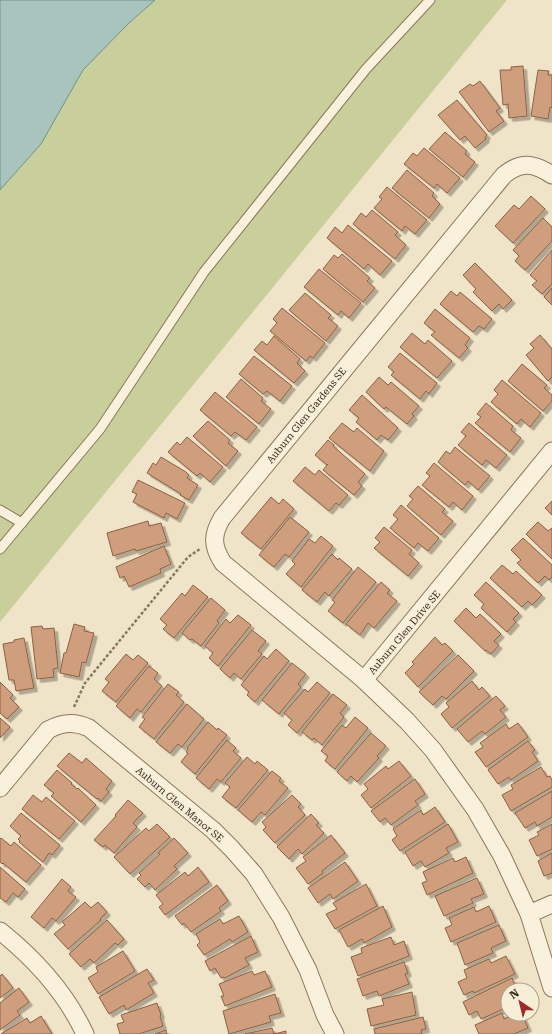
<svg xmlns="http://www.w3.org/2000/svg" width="552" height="1034" viewBox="0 0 552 1034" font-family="'Roboto Serif',serif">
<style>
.green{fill:#c9cf9b}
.water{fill:#a9c4bc;stroke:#6f938a}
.building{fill:#cf9f7d;stroke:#8d5f41;filter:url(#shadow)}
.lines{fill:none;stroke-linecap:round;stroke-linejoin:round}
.lane-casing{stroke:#8d765c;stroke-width:11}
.street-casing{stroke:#8d765c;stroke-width:19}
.path{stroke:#8d765c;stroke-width:2.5;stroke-dasharray:3 2;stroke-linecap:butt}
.lane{stroke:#faf1dc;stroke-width:9}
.street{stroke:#faf1dc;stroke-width:17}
.labels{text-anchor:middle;stroke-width:3;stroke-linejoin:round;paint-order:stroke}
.street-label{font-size:10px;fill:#3d2e20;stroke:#f7eed8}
</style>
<defs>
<filter id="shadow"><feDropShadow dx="3.5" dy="3.5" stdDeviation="0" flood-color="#0004"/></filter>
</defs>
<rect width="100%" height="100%" fill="#f0e4c8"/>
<!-- green -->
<path class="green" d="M0,0H507L0,622Z"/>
<!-- water -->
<path class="water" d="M0,0H155L129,23L83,70L41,144L0,190Z"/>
<!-- building -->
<g class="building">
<path d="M523,66L527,116L509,118L508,104L503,105L500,70H511V67Z"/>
<path d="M538,70L549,71L548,75H552V108L550,107L548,119L531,116Z"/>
<path d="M480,81L500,108L496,111L504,121L489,132L459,92L470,84L473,86Z"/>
<path d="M457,100L487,135L485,138L486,139L475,148L465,136L460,140L438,115Z"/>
<path d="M445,132L467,151L465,154L475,162L463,177L429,149Z"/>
<path d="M424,148L460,178L447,193L437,184L434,188L404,164L413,153L417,156Z"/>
<path d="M407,170L434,193L432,196L440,204L429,218L392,188Z"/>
<path d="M387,187L427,220L415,234L405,226L402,231L374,208L382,199L379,197Z"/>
<path d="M531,196L545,209L513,243L495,226L514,205L519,209Z"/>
<path d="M372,210L398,232L395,235L406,245L395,259L353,224L361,213L366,217Z"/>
<path d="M543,218L552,227V241L525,270L515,261L519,256L513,250Z"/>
<path d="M348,225L392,261L380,275L368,264L364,269L327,238L335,227L342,233Z"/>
<path d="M552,250V284L542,294L532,285L537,281L530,275Z"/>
<path d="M342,254L370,278L367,281L375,288L363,302L323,269L334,255L338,258Z"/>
<path d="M475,263L512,300L503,309L499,304L492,311L473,292L476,289L463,275Z"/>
<path d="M319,269L361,303L349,318L341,311L338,315L304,287Z"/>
<path d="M552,288V305L544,297Z"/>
<path d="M451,291L457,296L460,292L492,319L484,329L479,326L473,332L440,304Z"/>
<path d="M305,293L331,315L328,318L338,326L326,341L289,310Z"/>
<path d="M282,308L325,343L313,358L310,356L306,361L270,331L277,323L273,319Z"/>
<path d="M435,309L470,338L465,345L468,348L459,358L431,335L435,332L424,323Z"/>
<path d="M412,333L425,344L428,340L452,361L437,378L400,347Z"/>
<path d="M540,335L552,349V377L548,381L526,355L534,348L530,344Z"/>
<path d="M274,336L300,359L297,363L305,371L294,383L254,350L262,341L267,345Z"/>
<path d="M400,353L437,383L429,394L426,391L420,399L391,375L394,372L388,367Z"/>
<path d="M254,356L292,386L280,401L267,391L263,394L239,374Z"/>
<path d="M522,364L547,385L544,388L552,395V401L543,411L508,381Z"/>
<path d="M379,377L388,385L391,382L419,406L412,414L414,416L407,424L386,407L384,409L366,392Z"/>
<path d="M241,379L263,398L261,401L271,409L259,424L226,397Z"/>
<path d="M502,380L541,413L530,427L521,419L517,424L491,402L498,394L494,390Z"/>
<path d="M215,392L257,427L246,440L235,432L231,436L200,410Z"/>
<path d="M362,395L398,428L388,440L381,435L377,440L356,422L359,418L349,410Z"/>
<path d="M486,403L513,426L511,430L521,438L510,452L475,423L481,417L477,414Z"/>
<path d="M208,421L230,440L228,443L238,451L226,466L193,436Z"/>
<path d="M342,423L354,432L357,428L384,451L370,471L329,438Z"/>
<path d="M469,423L507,455L496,468L486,460L482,465L458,445L466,436L461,432Z"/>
<path d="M187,437L223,467L210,482L200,473L197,476L168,452L177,442L180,445Z"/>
<path d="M328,440L334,445L333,446L365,474L358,482L362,486L354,495L323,470L328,464L327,465L315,455Z"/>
<path d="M455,447L490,476L478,490L468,481L465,485L438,462L446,451L450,454Z"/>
<path d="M161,457L186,472L189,475L187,478L198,485L189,500L180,495L181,494L147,473L153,463L156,465Z"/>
<path d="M434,463L473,496L462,510L453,502L449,507L422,485L430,476L426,473Z"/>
<path d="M305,467L315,475L319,470L348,495L339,505L336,503L329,511L293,481Z"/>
<path d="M138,480L185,503L177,519L166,513L164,518L133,502L137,494L132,492Z"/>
<path d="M418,486L445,509L442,512L453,521L441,535L407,506L413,499L409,496Z"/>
<path d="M271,497L279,504L283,499L294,509L261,549L241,533Z"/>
<path d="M552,501V515L545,508Z"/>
<path d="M401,505L439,538L428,551L418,543L414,548L390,528L398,519L393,515Z"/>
<path d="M290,517L309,532L289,557L285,554L274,567L259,555Z"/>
<path d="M148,521L149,526L161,523L167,542L136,551L135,549L113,556L107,533Z"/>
<path d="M538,522L548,531L552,528V559L526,534Z"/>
<path d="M384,527L412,550L409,554L419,563L408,576L374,548L380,542L375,538Z"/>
<path d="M321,536L333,546L301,587L286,574L295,564L292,561L309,539L315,543Z"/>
<path d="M523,538L552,565V577L549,580L545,576L538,583L517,563L521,560L511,550Z"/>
<path d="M164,546L171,564L160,569L161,573L129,587L124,576L120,578L116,567Z"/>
<path d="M332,554L338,560L339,558L352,569L329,596L325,592L317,602L302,590Z"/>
<path d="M502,565L513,574L516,571L542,595L532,605L528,601L522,607L490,578Z"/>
<path d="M358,567L376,582L343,623L328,611L335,602L332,600Z"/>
<path d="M381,582L390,590L387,593L397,601L374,628L368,623L360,635L346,624Z"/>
<path d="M486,582L519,613L513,619L516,622L507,632L481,608L484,604L474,595Z"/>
<path d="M193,585L208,597L174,638L163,629L167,625L160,619L182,593L185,596Z"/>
<path d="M211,598L225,610L217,621L219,623L201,646L192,639L190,640L182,633Z"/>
<path d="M466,608L476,618L480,614L501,634L494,641L499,645L491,654L486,650L485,651L454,621Z"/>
<path d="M238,615L251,625L218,666L209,658L213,653L205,646L226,619L230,623Z"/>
<path d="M74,624L85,627L84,631L94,633L86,663L82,662L79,677L60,673L64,653H66Z"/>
<path d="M42,626L43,629L54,628L58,668L53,669L54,677L37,679L31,627Z"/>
<path d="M252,630L266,641L258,651L262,654L241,679L234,673L230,678L220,669Z"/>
<path d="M435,637L442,645L445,643L453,651L418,687L405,673L414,664L412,662Z"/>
<path d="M24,638L34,688L16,691L14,680H9L3,644L14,642V640Z"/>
<path d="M276,649L289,661L255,702L247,695L249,692L241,685L264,656L267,659Z"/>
<path d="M126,654L133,660L138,655L148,663L116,702L102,691L109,682L105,679Z"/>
<path d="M458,655L474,671L446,699L442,696L433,705L419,692Z"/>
<path d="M292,663L306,674L298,684L301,687L279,714L262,700Z"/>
<path d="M149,666L158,673L154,679L162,686L141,712L137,709L130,718L116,706Z"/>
<path d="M472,681L479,690L482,687L490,696L452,728L441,714L449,707L446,703Z"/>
<path d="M0,682L13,695L10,698L19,707L7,719L0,713Z"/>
<path d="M317,682L330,693L297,733L288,725L292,720L284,713L305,689L308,692Z"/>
<path d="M168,684L179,692L176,695L184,702L154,739L139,727L145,719L142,717Z"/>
<path d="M333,694L347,705L340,713L344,717L322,745L314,738L312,740L302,732Z"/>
<path d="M496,696L505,706L500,710L506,717L485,734L482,731L468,742L457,729Z"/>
<path d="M187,704L204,719L182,747L178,744L170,753L156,742Z"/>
<path d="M355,717L368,728L335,769L325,761L328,756L321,751L342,725L346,728Z"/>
<path d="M0,718L10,727L0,738Z"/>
<path d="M208,722L217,730L218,728L227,735L195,774L181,762L188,753L186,752L188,749L187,748Z"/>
<path d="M518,723L528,737L486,767L475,752L483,747L480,743L506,724L509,729Z"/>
<path d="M371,733L386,746L377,756L379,758L357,782L351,776L347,781L337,772Z"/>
<path d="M227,740L236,748L233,751L241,758L221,782L217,779L209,789L196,778Z"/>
<path d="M528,741L535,750L532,752L538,761L511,780L509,777L498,784L488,770Z"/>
<path d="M69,753L82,763L86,758L112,781L106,789L109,792L101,801L98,798L97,799L57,766Z"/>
<path d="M247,757L255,764L257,761L268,770L236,808L222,797L230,787L225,783Z"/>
<path d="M399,761L411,776L371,808L361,795L368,789L364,784L386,766L388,769Z"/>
<path d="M541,767L547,777L550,776L552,780V787L511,811L502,795L513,789L511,785Z"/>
<path d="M57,770L72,783L71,784L77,789L78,788L96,805L81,822L51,796L54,793L44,785Z"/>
<path d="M272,771L281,778L279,781L288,788L265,815L261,812L252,822L238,810Z"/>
<path d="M415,779L425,794L415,801L418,805L391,825L385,818L380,822L371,811Z"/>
<path d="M552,791V817L537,826L535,822L525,828L515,813Z"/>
<path d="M33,795L42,802L46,797L75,821L59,839L22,809Z"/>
<path d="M292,795L301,804L298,807L305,815L275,843L263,830L266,827L262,822Z"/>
<path d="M128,800L143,813L133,823L137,827L114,853L105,845L103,847L94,840L116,816L115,815Z"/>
<path d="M435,807L445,822L400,851L392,840L397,836L393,829L421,810L423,815Z"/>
<path d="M21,813L60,845L52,855L49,853L43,862L19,842L20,841L18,839L21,836L10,826Z"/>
<path d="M311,814L319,823L316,825L324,833L302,854L298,849L289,859L277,847Z"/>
<path d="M157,824L170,837L130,874L114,857L146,828L149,831Z"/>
<path d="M448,824L458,842L446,848L449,853L425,867L421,861L413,866L405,852Z"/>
<path d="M552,824V849L537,856L529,840L539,835L537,832Z"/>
<path d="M331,835L345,853L322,871L323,873L308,884L296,868L306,861L303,857Z"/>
<path d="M1,838L11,846L14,842L41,865L26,882L3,863L2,864L0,862V839Z"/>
<path d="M174,838L188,853L174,866L177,869L155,890L149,883L145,887L137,879L141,875L139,873L160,854L158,853Z"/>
<path d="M552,853V873L544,876L538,861Z"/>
<path d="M466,857L473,873L427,895L422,883L427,881L423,872L453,858L455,862Z"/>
<path d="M345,862L358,881L333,899L330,894L318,903L308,888Z"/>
<path d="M0,867L25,889L18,897L13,893L6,902L0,898Z"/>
<path d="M198,867L209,882L165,915L159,907L163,904L156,895L185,872L188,876Z"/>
<path d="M477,878L484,894L471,899L473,903L444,916L435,896Z"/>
<path d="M62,879L71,887L68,891L76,897L56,921L52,918L44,928L31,917Z"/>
<path d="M366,884L377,906L335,929L326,914L337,909L333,903Z"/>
<path d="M217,885L228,901L219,908L221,911L191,932L184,923L182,925L175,916Z"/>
<path d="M85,902L91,908L98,902L107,912L100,919L101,920L68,949L54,934L65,925L62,922Z"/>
<path d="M383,906L392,927L364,943L362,939L348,947L339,930Z"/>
<path d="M489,906L496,922L451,942L445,928L452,925L449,918L474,907L476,912Z"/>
<path d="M239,916L248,932L232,942L230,939L204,955L197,945L200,942L196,934L220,919L223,924Z"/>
<path d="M107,920L124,939L118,945L115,943L94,963L90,959L81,967L69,954Z"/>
<path d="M499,925L506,941L491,948L493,953L465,965L457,943Z"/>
<path d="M251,936L258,952L245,958L249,965L225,978L224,977L221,978L215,968L210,971L205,961Z"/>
<path d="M391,937L394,945L404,941L409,956L358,976L351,957L362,953L361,948Z"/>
<path d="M123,951L135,971L98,994L88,978L98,972L96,967Z"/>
<path d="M506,956L515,974L474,993L473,991L464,995L458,982L467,978L464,970L489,959L491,963Z"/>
<path d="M404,962L408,973L405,974L409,984L379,996L377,991L363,996L357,979Z"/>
<path d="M147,969L154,980L148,983L154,993L126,1010L124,1005L109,1014L99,997Z"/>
<path d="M252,971L254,975L265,971L272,987L225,1006L221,996H224L219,984Z"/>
<path d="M2,974L13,988L0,998V976Z"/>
<path d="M512,978L517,990H508V1007L481,1019L477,1011L469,1015L463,1002Z"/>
<path d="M19,988L29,1002L17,1011L20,1015L0,1030V1003Z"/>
<path d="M412,992L416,1015L371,1026L367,1009L384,1005L382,999Z"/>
<path d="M275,994L281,1013L269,1016L271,1022L229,1034L223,1011Z"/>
<path d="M157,1003L161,1015L160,1016L163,1026L139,1034H120L117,1024L124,1022L121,1015Z"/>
<path d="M502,1013L504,1019L516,1014H522L528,1028L514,1034H479L475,1025Z"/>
<path d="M41,1016L52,1034H1L27,1018L30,1023Z"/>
<path d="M423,1017L426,1029L421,1030L422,1034H375L374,1029Z"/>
<path d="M272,1028L274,1034L286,1031V1034H245Z"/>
<path d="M166,1030L167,1034H155Z"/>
</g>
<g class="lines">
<!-- lane casing -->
<g class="lane-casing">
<g id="lane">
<path d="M0,510L22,523"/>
<path d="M0,549L100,429L204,272L366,69L430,0"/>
</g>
</g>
<!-- street casing -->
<g class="street-casing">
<g id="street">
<path d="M552,175C534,163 521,161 504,175L222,518C212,535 212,546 223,563L364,680L407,721L433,750L475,809L502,856L529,914L552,904"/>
<path d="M364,680L552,451"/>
<path d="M0,788L48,730C62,722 75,721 89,728L213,830L232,849L254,874L281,917L308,970L325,1015L335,1034"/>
<path d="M529,914L552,988"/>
<path d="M0,931C35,959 66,993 85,1034"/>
</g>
</g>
<!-- path -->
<path class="path" d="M74,707L85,683L188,557L200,549"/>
<!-- lane -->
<use href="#lane" class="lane"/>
<!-- street -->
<use href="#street" class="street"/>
</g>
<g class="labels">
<!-- street labels -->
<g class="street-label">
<text transform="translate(306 415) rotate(-51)" y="4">Auburn Glen Gardens SE</text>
<text transform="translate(404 632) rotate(-50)" y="4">Auburn Glen Drive SE</text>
<text transform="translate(180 804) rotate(40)" y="4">Auburn Glen Manor SE</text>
</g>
</g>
<!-- north arrow -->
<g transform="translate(520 1002) rotate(325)"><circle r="19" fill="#f7eed8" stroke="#ada18e"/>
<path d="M0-3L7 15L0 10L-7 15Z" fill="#9e2a2b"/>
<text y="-6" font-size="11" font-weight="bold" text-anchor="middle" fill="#3d2e20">N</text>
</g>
</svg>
